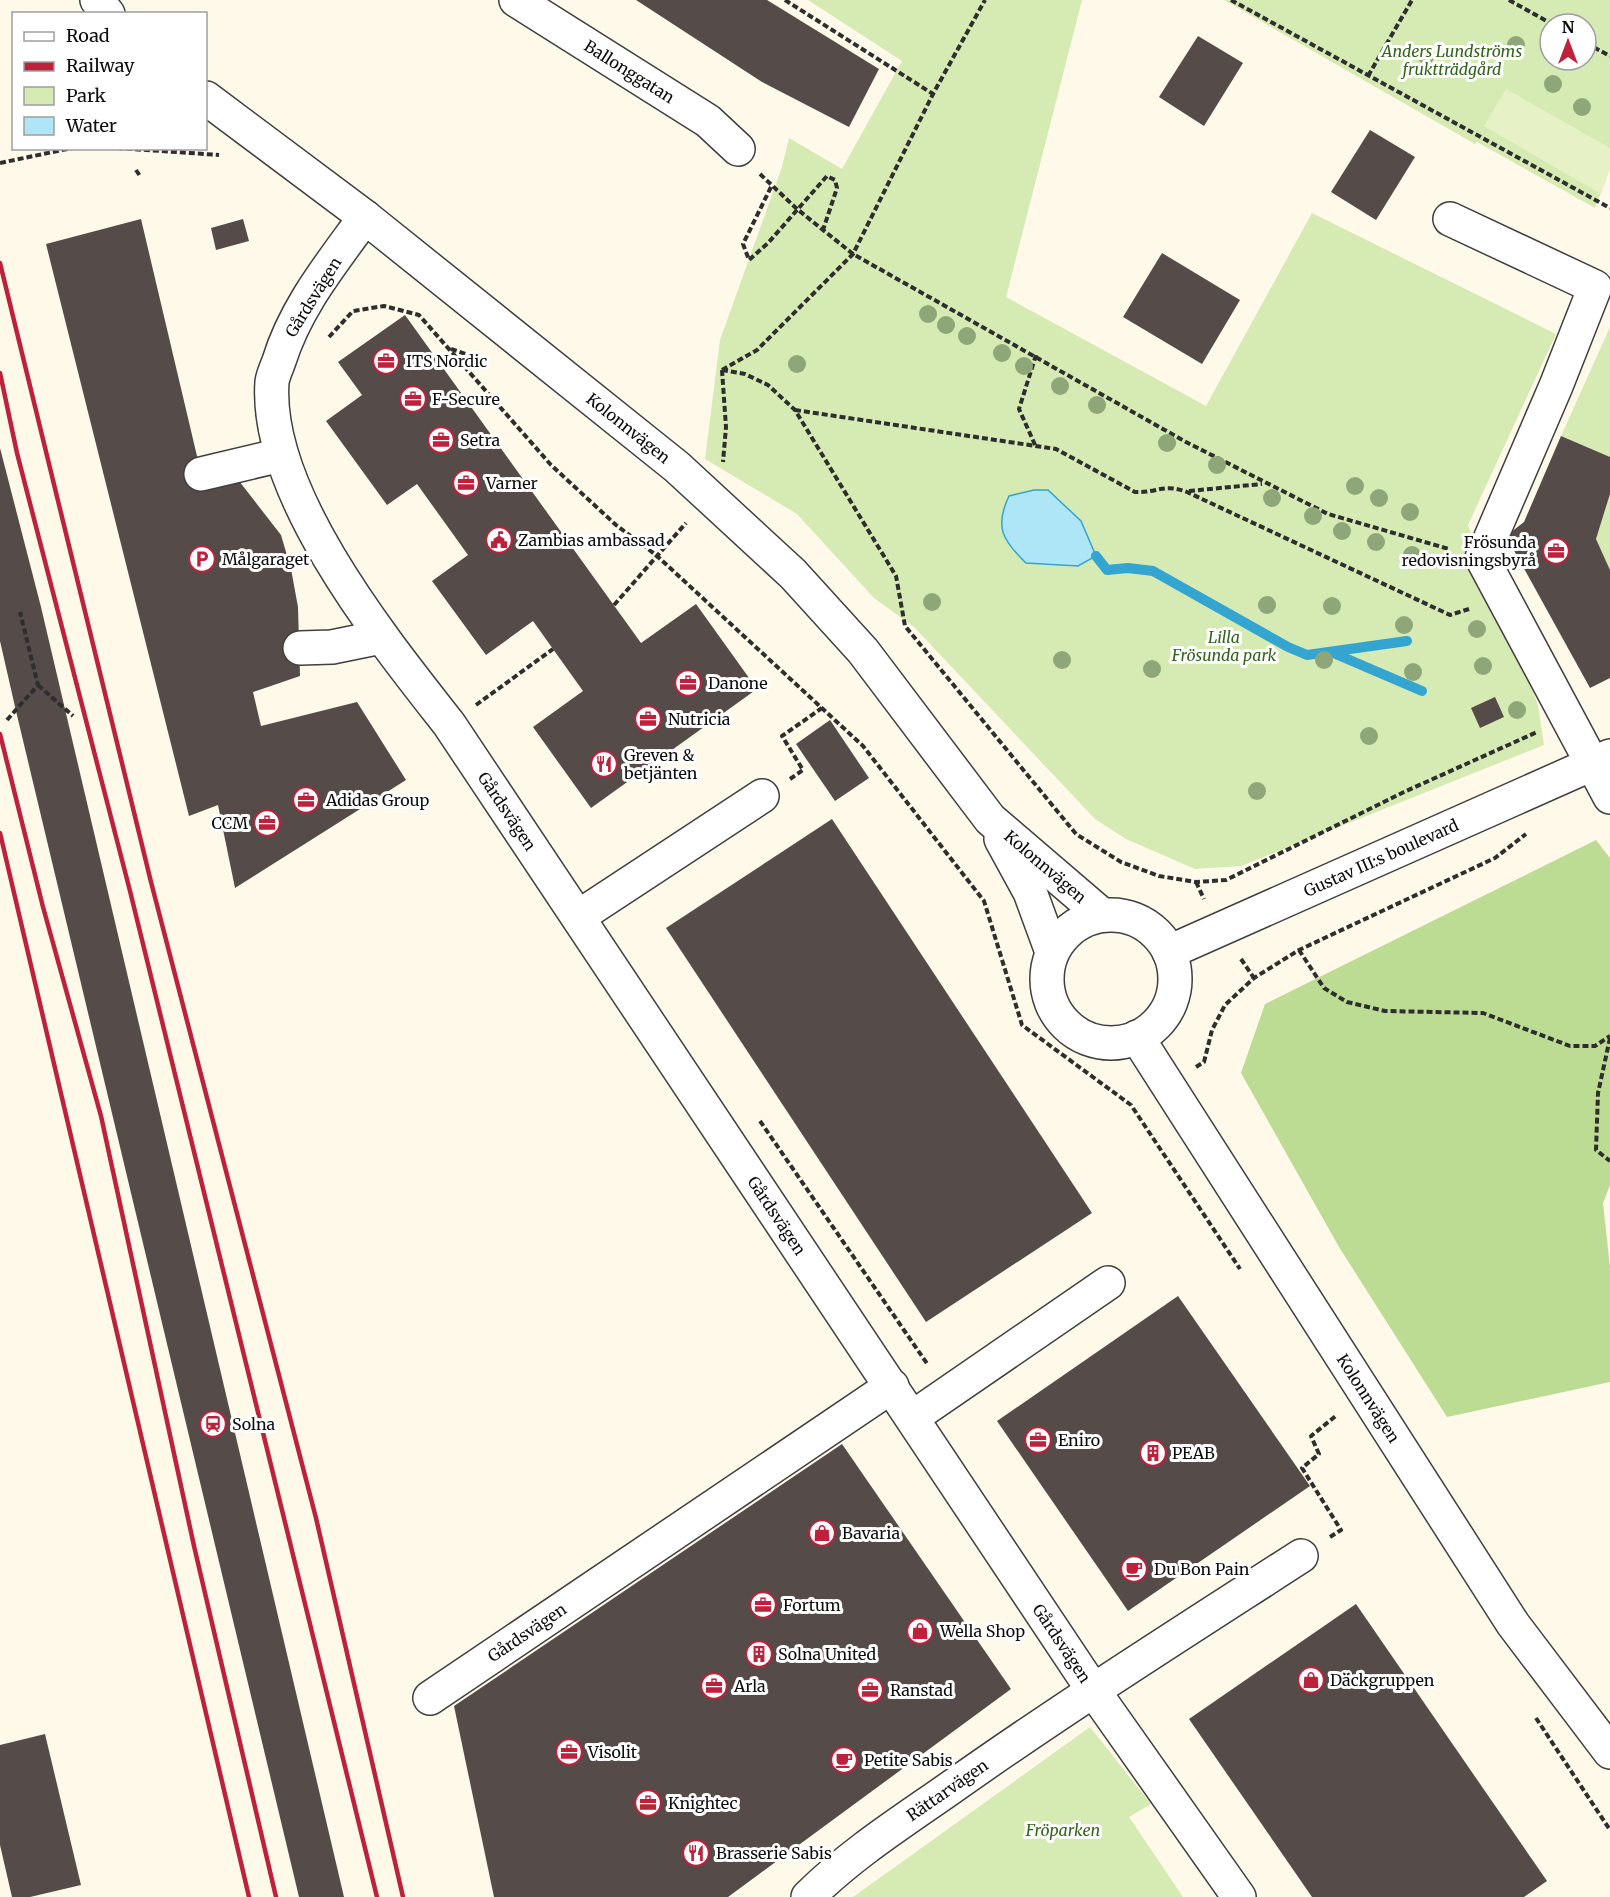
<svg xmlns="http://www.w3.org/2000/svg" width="1610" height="1897" viewBox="0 0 1610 1897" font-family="Merriweather,serif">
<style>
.green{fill:#d6eab4;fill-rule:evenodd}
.forest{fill:#bcdb93}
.pitch{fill:#e7f1c6}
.water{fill:#aee5f7;stroke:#34a4d0;stroke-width:1.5}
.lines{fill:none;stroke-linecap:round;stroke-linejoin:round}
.stream{stroke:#34a4d0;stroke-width:10}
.building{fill:#554b48}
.minor-casing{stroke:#3f3f3f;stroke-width:36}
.path{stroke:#2e2e2e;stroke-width:4;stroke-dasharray:6 3;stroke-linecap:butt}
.minor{stroke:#fff;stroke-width:33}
.rail{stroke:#be213b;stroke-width:4.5}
.tree{fill:#8fa778}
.labels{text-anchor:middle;stroke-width:6;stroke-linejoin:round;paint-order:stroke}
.park-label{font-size:16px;font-style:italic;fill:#33641b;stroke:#fff}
.street-label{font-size:16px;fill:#0c0c0c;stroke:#fff}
.poi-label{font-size:16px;fill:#0c0c0c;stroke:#fff;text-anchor:start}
</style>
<rect width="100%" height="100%" fill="#fff9ea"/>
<!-- green -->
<g class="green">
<path d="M808,0H1082L1006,297L1206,406L1312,213L1556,334L1468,525L1538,705L1544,745L1241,866L1195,869L1126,839L1095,819L914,627L874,598L797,514L705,459L720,340L782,167L789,138L842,169L902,61Z"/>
<path d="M1224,0H1610V169L1595,208L1477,142L1475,144ZM1550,24H1586V60H1550Z"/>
<path d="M1610,327V457L1561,436Z"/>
<path d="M1610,494V570L1596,539Z"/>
<path d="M1090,1727L1151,1804L1129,1817L1183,1897H853Z"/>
</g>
<!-- forest -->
<path class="forest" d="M1596,840L1610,858V1185L1603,1203L1610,1267V1382L1447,1417L1339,1247L1241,1073L1265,1004Z"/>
<!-- pitch -->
<path class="pitch" d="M1506,89L1610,148V169L1601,194L1484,126Z"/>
<!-- water -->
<path class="water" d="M1034,490H1048L1081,521L1096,556L1078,566L1026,563C1003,541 994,527 1009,496Z"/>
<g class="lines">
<!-- stream -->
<g class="stream">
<path d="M1096,556L1107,570L1128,568L1153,571L1288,647L1307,655L1407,641"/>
<path d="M1331,652L1422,691"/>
</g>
</g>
<!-- building -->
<g class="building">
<path d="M636,0H767L879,69L849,127L762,82Z"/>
<path d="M1198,36L1243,63L1204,126L1159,97Z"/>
<path d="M1370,130L1415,157L1376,220L1331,192Z"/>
<path d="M141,219L205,490L239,481L281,535L291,569L298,607L300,676L253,692L261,726L357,702L406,780L235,888L218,805L189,816L46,244Z"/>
<path d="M243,219L249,241L216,250L211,228Z"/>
<path d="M1162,253L1240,300L1202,364L1123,317Z"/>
<path d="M405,315L641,643L696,604L757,689L591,808L533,727L583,691L533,621L486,655L432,581L468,555L417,484L387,505L326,421L362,395L338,362Z"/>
<path d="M1561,436L1610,457V494L1596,539L1610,570V678L1590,688L1506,536L1524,522Z"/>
<path d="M0,448L41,607L344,1897H299L16,711L0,641Z"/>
<path d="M1495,697L1504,717L1480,728L1471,708Z"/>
<path d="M830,720L869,778L835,801L796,744Z"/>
<path d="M832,819L1092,1213L926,1322L666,928Z"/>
<path d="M1178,1296L1310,1486L1128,1611L997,1421Z"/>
<path d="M842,1444L1011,1689L728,1897H494L454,1706Z"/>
<path d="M1356,1604L1547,1881L1524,1897H1312L1189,1719Z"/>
<path d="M45,1734L81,1885L30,1897H12L0,1845V1745Z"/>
</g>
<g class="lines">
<!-- minor casing -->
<g class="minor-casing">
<g id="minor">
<path d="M97,0L108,14"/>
<path id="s1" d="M516,0L708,121L738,149"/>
<path id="s2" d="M206,98L365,217L677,467L793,574L863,651L990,819L1102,915"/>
<path id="s3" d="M365,217C332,263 296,306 279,361C277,367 273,375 272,382C264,493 383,640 449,724L1093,1690L1239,1897"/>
<path d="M1450,219L1595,287L1556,386L1482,558L1610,797"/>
<path d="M201,474L281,455"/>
<path d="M300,648L332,647L381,637"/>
<path d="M1001,839L1030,892L1052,952"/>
<circle cx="1111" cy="979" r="64"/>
<path d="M578,917L762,796"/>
<path id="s4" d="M1169,952L1610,756"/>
<path id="s5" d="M1137,1037L1513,1624L1610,1752"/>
<path d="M913,1417L1108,1283"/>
<path id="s6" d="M430,1698L892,1386"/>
<path id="s7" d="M808,1897C852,1853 905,1820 956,1784C1068,1705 1185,1631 1301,1556"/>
</g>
</g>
<!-- path -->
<g class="path">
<path d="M785,0L933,94"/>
<path d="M1231,0L1610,208"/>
<path d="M1509,0L1552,24"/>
<path d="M1586,43L1610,56"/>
<path d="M1368,76L1412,0"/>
<path d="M117,148L219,155"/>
<path d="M0,163L72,148"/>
<path d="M136,170L140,176"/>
<path d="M760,174L797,209L853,254L1186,442L1328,514L1449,549"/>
<path d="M771,187L743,244L749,260L768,243L827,176L835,180L837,188L823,230"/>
<path d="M329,337L353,311L384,306L419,315L551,465L616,525L656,555L863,746L984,901L1022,1025L1131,1105L1240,1269"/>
<path d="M451,349L486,361"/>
<path d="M1036,355L1019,409L1036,447"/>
<path d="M722,370L745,374L768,385L795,410L896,576L905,626L1076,834L1121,862L1159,876L1196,882L1226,880L1404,792L1537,732"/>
<path d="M722,370L757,350L853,254L933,94L985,0"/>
<path d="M722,370L726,427L723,462"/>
<path d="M795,410L1056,449L1135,492C1158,493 1163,483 1187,492L1450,615L1469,609"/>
<path d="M1189,491L1262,484"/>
<path d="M614,605L686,523"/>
<path d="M38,685L73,716"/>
<path d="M476,705L553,649"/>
<path d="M7,720L38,685L20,612"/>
<path d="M790,779L803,770L782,736L822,708"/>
<path d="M1196,882L1204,899"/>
<path d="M1299,950L1324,988L1347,1002L1385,1011L1483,1013L1570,1046H1595L1610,1036"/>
<path d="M1241,959L1254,978"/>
<path d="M1610,1038L1598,1093L1596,1150L1610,1161"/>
<path d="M1196,1067L1204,1062L1212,1030L1225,1005L1254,978L1299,950L1495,858L1526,834"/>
<path d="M760,1121L928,1365"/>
<path d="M1330,1537L1341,1530L1302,1468L1319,1454L1311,1436L1337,1415"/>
<path d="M1536,1718L1610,1830"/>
</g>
<!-- minor -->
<use href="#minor" class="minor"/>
<!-- rail -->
<g class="rail">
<path d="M0,263L151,882L316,1518L403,1897"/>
<path d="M0,373L17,453L130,891L377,1897"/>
<path d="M0,734L43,907L101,1116L194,1546L276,1897"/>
<path d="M0,833L249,1897"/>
</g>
</g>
<!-- trees -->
<g class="tree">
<circle cx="1516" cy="45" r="9"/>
<circle cx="1426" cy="55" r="9"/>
<circle cx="1553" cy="84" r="9"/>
<circle cx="1582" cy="107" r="9"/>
<circle cx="928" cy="314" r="9"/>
<circle cx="946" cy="325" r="9"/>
<circle cx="967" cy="336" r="9"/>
<circle cx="1002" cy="353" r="9"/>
<circle cx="797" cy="364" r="9"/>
<circle cx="1024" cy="366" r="9"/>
<circle cx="1060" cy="386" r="9"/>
<circle cx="1097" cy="405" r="9"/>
<circle cx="1167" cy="443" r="9"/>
<circle cx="1217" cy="465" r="9"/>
<circle cx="1355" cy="486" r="9"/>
<circle cx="1272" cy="498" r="9"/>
<circle cx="1379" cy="498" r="9"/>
<circle cx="1410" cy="512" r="9"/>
<circle cx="1313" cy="516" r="9"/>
<circle cx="1342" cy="531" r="9"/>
<circle cx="1376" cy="542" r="9"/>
<circle cx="1412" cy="555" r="9"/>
<circle cx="932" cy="602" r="9"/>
<circle cx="1267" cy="605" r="9"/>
<circle cx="1332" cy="606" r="9"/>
<circle cx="1404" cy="625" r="9"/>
<circle cx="1477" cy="629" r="9"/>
<circle cx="1062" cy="660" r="9"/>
<circle cx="1324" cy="660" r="9"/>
<circle cx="1483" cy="666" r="9"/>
<circle cx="1152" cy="669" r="9"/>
<circle cx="1413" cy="672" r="9"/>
<circle cx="1517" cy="710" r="9"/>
<circle cx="1369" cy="736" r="9"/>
<circle cx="1257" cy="791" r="9"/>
</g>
<!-- icons -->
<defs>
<g id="office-ring" transform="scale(1.35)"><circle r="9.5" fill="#fff" stroke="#be213b" stroke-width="1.5"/><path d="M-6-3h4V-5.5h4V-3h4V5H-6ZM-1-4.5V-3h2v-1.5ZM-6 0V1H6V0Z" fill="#be213b"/></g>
<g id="civic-ring" transform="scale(1.35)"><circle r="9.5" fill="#fff" stroke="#be213b" stroke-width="1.5"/><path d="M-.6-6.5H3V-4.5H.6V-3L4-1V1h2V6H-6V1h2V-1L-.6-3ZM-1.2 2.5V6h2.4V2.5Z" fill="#be213b"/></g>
<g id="parking-ring" transform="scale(1.35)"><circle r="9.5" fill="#fff" stroke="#be213b" stroke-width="1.5"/><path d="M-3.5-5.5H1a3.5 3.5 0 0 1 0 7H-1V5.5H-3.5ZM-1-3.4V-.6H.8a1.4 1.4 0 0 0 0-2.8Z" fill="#be213b"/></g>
<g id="restaurant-ring" transform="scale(1.35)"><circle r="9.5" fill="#fff" stroke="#be213b" stroke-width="1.5"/><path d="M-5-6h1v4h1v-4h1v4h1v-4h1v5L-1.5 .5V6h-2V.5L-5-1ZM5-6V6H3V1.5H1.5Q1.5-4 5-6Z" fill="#be213b"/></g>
<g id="station-ring" transform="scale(1.35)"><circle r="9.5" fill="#fff" stroke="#be213b" stroke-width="1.5"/><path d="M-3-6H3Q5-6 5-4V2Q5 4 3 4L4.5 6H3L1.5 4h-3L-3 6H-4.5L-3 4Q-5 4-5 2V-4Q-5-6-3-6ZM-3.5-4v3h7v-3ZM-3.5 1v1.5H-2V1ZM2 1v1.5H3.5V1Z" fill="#be213b"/></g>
<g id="building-ring" transform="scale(1.35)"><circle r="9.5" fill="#fff" stroke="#be213b" stroke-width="1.5"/><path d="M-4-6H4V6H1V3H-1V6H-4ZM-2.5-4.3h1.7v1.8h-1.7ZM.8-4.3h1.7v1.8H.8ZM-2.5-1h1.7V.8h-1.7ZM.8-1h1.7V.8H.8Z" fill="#be213b"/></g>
<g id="shop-ring" transform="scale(1.35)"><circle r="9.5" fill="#fff" stroke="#be213b" stroke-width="1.5"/><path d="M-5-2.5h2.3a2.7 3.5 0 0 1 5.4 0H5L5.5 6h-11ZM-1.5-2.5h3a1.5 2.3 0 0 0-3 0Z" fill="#be213b"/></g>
<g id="cafe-ring" transform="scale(1.35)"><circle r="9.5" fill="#fff" stroke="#be213b" stroke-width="1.5"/><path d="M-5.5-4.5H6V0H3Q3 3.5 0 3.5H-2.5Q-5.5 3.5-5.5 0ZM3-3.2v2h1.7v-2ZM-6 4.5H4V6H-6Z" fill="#be213b"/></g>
</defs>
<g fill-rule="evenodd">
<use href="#office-ring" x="386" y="361"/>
<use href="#office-ring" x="413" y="399"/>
<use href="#office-ring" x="441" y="440"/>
<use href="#office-ring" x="466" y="483"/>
<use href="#civic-ring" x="499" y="540"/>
<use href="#office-ring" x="1556" y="551"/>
<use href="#parking-ring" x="202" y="559"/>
<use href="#office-ring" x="688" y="683"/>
<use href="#office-ring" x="648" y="719"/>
<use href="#restaurant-ring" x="604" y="764"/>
<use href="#office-ring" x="306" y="800"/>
<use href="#office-ring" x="267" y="823"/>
<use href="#station-ring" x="213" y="1424"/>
<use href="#office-ring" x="1038" y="1440"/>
<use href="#building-ring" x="1153" y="1453"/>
<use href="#shop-ring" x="822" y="1533"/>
<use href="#cafe-ring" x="1134" y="1569"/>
<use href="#office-ring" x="763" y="1605"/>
<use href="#shop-ring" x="920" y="1631"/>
<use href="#building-ring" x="759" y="1654"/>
<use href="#shop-ring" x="1311" y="1680"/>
<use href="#office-ring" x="714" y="1686"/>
<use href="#office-ring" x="870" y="1690"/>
<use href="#office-ring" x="569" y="1752"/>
<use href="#cafe-ring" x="844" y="1760"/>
<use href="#office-ring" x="648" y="1803"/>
<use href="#restaurant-ring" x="696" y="1853"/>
</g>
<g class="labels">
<!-- park labels -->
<g class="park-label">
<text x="1452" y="57">Anders Lundströms<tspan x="1452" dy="18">fruktträdgård</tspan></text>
<text x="1224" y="643">Lilla<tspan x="1224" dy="18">Frösunda park</tspan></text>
<text x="1063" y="1836">Fröparken</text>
</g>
<!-- street labels -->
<g class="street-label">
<text dy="6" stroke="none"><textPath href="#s1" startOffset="134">Ballonggatan</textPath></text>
<text transform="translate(313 297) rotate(-58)" y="6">Gårdsvägen</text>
<text dy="6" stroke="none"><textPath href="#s2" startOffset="536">Kolonnvägen</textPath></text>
<text dy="6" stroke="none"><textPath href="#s3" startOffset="688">Gårdsvägen</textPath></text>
<text dy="6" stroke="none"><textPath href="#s4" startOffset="232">Gustav III:s boulevard</textPath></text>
<text dy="6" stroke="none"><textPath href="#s2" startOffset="1144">Kolonnvägen</textPath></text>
<text dy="6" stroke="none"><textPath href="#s3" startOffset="1174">Gårdsvägen</textPath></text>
<text dy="6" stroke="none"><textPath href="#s5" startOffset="429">Kolonnvägen</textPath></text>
<text dy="6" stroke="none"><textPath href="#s6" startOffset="117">Gårdsvägen</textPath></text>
<text dy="6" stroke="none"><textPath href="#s3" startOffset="1688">Gårdsvägen</textPath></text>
<text dy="6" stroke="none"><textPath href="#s7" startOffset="176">Rättarvägen</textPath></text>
</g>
<!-- poi labels -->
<g class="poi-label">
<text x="406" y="367">ITS Nordic</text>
<text x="432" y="405">F-Secure</text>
<text x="460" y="446">Setra</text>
<text x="486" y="489">Varner</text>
<text x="518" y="546">Zambias ambassad</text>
<text x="1536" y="548" text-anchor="end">Frösunda<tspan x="1536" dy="18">redovisningsbyrå</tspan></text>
<text x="222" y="565">Målgaraget</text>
<text x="708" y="689">Danone</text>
<text x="668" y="725">Nutricia</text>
<text x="624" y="761">Greven &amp;<tspan x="624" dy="18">betjänten</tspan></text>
<text x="326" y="806">Adidas Group</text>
<text x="248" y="829" text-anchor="end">CCM</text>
<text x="232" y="1430">Solna</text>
<text x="1058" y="1446">Eniro</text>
<text x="1172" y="1459">PEAB</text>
<text x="842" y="1539">Bavaria</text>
<text x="1154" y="1575">Du Bon Pain</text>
<text x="783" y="1611">Fortum</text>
<text x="940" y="1637">Wella Shop</text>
<text x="778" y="1660">Solna United</text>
<text x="1330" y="1686">Däckgruppen</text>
<text x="734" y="1692">Arla</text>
<text x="890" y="1696">Ranstad</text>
<text x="588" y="1758">Visolit</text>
<text x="864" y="1766">Petite Sabis</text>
<text x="668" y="1809">Knightec</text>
<text x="716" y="1859">Brasserie Sabis</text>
</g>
</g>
<!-- legend -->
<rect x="12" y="12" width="195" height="138" fill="#ffffff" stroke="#9e9e9e" stroke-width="1.5"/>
<rect x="24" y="32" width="30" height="9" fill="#ffffff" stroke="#9e9e9e" stroke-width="1.5"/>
<text x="66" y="42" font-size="18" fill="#0c0c0c">Road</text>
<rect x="24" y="62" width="30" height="9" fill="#be213b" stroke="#9e9e9e" stroke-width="1.5"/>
<text x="66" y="72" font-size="18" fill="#0c0c0c">Railway</text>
<rect x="24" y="87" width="30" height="18" fill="#d6eab4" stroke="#9e9e9e" stroke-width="1.5"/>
<text x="66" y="102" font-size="18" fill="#0c0c0c">Park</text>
<rect x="24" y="117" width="30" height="18" fill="#aee5f7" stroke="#9e9e9e" stroke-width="1.5"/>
<text x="66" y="132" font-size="18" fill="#0c0c0c">Water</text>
<!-- north arrow -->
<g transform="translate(1568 42)"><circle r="28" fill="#ffffff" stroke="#9e9e9e" stroke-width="1.5"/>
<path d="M0-4.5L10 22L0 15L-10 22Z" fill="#be213b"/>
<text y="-9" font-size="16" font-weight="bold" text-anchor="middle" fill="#0c0c0c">N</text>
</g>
</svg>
